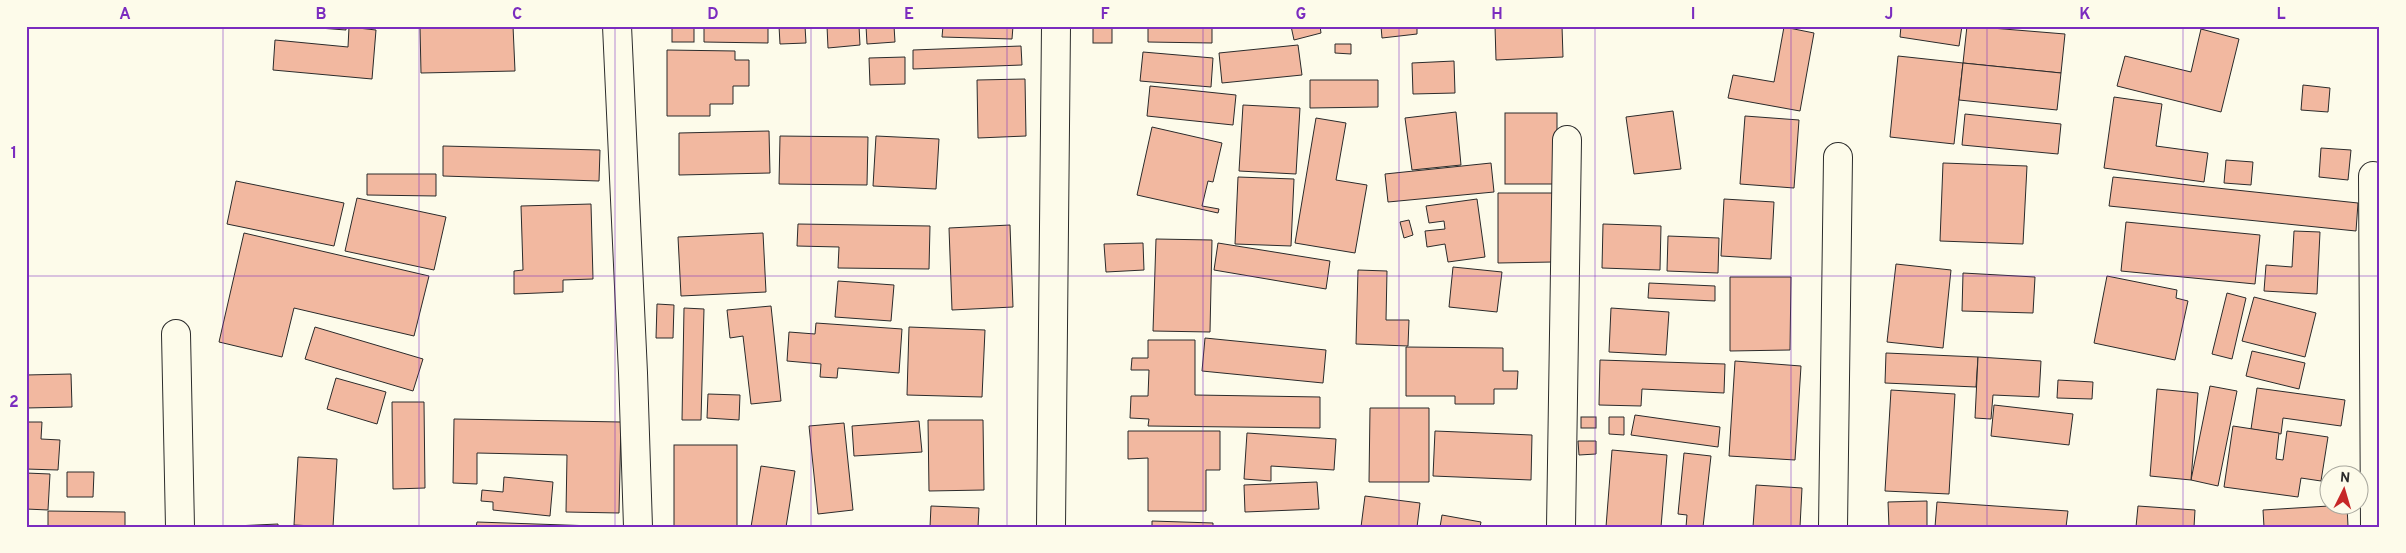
<svg xmlns="http://www.w3.org/2000/svg" width="2406" height="553" viewBox="0 0 2406 553" font-family="Overpass,sans-serif">
<style>
.building{fill:#f2b8a0;stroke:#2b2b2b}
.lines{fill:none;stroke-linecap:round;stroke-linejoin:round}
.minor-casing{stroke:#2b2b2b;stroke-width:30}
.minor{stroke:#fdfbea;stroke-width:28}
.grid{fill:none;stroke:#7b2cbf;stroke-width:1;stroke-opacity:0.55}
.neatline{fill:none;stroke:#7b2cbf;stroke-width:2}
.grid-label{font-size:16px;text-anchor:middle;font-weight:bold;fill:#7b2cbf}
</style>
<rect width="100%" height="100%" fill="#fdfbea"/>
<!-- building -->
<g class="building">
<path d="M292,26H346V30Z"/>
<path d="M513,26L515,71L421,73L420,27Z"/>
<rect x="672" y="26" width="22" height="16"/>
<path d="M704,26H768V43L704,42Z"/>
<path d="M779,26H805L806,43L780,44Z"/>
<path d="M827,26H859L860,45L828,48Z"/>
<path d="M866,26H894L895,42L867,44Z"/>
<path d="M943,26H1013L1012,39L942,37Z"/>
<rect x="1093" y="26" width="19" height="17"/>
<path d="M1148,26H1212V43L1148,42Z"/>
<path d="M1291,26H1320L1321,33L1294,40Z"/>
<path d="M1381,26H1417V34L1382,38Z"/>
<path d="M1495,26H1562L1563,57L1496,60Z"/>
<path d="M1901,26H1962L1959,46L1900,37Z"/>
<path d="M1967,26L2065,34L2061,73L1963,63Z"/>
<path d="M349,27L376,30L372,79L273,70L275,40L348,47Z"/>
<path d="M1784,27L1814,33L1800,111L1728,98L1733,75L1774,82Z"/>
<path d="M2201,29L2239,39L2221,112L2117,86L2125,56L2191,72Z"/>
<path d="M1335,44H1351V54L1335,53Z"/>
<path d="M1298,45L1302,75L1222,83L1219,53Z"/>
<path d="M1021,46L1022,65L913,69V50Z"/>
<path d="M667,50L735,51V60H749V86H733V104H710V116H667Z"/>
<path d="M1143,52L1213,58L1211,87L1140,81Z"/>
<path d="M1898,56L1963,63L1954,144L1890,137Z"/>
<path d="M905,57V84L870,85L869,58Z"/>
<path d="M1454,61L1455,93L1413,94L1412,63Z"/>
<path d="M1963,63L2061,73L2057,110L1959,100Z"/>
<path d="M1025,79L1026,136L978,138L977,80Z"/>
<path d="M1310,80H1378V107L1310,108Z"/>
<path d="M2303,85L2330,88L2328,112L2301,110Z"/>
<path d="M1150,86L1236,95L1233,125L1147,116Z"/>
<path d="M2114,97L2162,104L2156,146L2208,153L2204,182L2104,168Z"/>
<path d="M1243,105L1300,108L1296,174L1239,171Z"/>
<path d="M1673,111L1681,169L1634,174L1626,117Z"/>
<path d="M1456,112L1461,165L1412,170L1405,118Z"/>
<rect x="1505" y="113" width="52" height="71"/>
<path d="M1965,114L2061,124L2058,154L1962,145Z"/>
<path d="M1745,116L1799,120L1794,188L1740,184Z"/>
<path d="M1316,118L1346,123L1336,180L1367,185L1355,253L1295,243Z"/>
<path d="M1152,127L1222,143L1213,182L1208,181L1202,206L1219,209L1218,213L1137,195Z"/>
<path d="M769,131L770,173L679,175V133Z"/>
<path d="M780,136L868,137L867,185L779,184Z"/>
<path d="M876,136L939,139L936,189L873,186Z"/>
<path d="M443,146L600,150L599,181L443,176Z"/>
<path d="M2321,148L2351,150L2348,180L2319,177Z"/>
<path d="M2226,160L2253,162L2251,185L2224,183Z"/>
<path d="M1491,163L1494,192L1388,202L1385,174Z"/>
<path d="M1943,163L2027,166L2023,244L1940,241Z"/>
<path d="M367,174H436V196L367,195Z"/>
<path d="M1238,177L1294,179L1291,246L1235,244Z"/>
<path d="M2113,177L2358,203L2356,231L2109,206Z"/>
<path d="M236,181L344,203L334,246L227,224Z"/>
<path d="M1498,193H1553V262L1498,263Z"/>
<path d="M357,198L446,217L434,270L345,251Z"/>
<path d="M1477,199L1485,257L1448,262L1445,244L1427,247L1425,231L1445,229L1444,221L1429,223L1426,206Z"/>
<path d="M1724,199L1774,202L1771,259L1721,256Z"/>
<path d="M591,204L593,279L563,280V292L514,294V271L523,270L521,206Z"/>
<path d="M1409,220L1413,235L1404,238L1400,222Z"/>
<path d="M2126,222L2260,235L2255,284L2121,271Z"/>
<path d="M798,224L930,226L929,269L838,268L839,247L797,246Z"/>
<path d="M1603,224L1661,226L1660,270L1602,268Z"/>
<path d="M1010,225L1013,307L952,310L949,228Z"/>
<path d="M2294,231L2320,232L2317,294L2264,291L2266,265L2292,267Z"/>
<path d="M244,233L429,276L414,336L294,308L282,357L219,342Z"/>
<path d="M763,233L766,292L681,296L678,237Z"/>
<path d="M1668,236L1719,238L1718,273L1667,271Z"/>
<path d="M1156,239L1212,240L1210,332L1153,331Z"/>
<path d="M1143,243L1144,270L1106,272L1104,244Z"/>
<path d="M1218,243L1330,261L1326,289L1214,270Z"/>
<path d="M1896,264L1951,270L1943,348L1887,342Z"/>
<path d="M1453,267L1502,272L1497,312L1449,307Z"/>
<path d="M1358,270L1387,271L1386,320H1409L1408,346L1356,344Z"/>
<path d="M1963,273L2035,277L2033,313L1962,311Z"/>
<path d="M2107,276L2177,290L2176,298L2188,301L2175,360L2094,343Z"/>
<path d="M1730,277H1791L1790,350L1730,351Z"/>
<path d="M838,281L894,285L891,321L835,317Z"/>
<path d="M1649,283L1715,286V301L1648,298Z"/>
<path d="M2227,293L2246,298L2232,359L2212,354Z"/>
<path d="M2254,297L2316,313L2305,357L2242,341Z"/>
<path d="M657,304L674,305L673,338H656Z"/>
<path d="M771,306L781,401L751,404L743,336L730,338L727,310Z"/>
<path d="M684,308L704,309L701,420H682Z"/>
<path d="M1611,308L1669,312L1666,355L1609,352Z"/>
<path d="M816,323L902,329L899,373L838,368L837,378L820,377L821,364L787,361L789,332L815,334Z"/>
<path d="M315,327L423,359L413,391L305,359Z"/>
<path d="M909,327L985,330L982,397L907,395Z"/>
<path d="M1205,338L1326,350L1323,383L1202,371Z"/>
<path d="M1148,340H1195V395L1320,397V428L1148,426L1149,419L1130,418L1131,396H1148L1149,370H1131L1132,358H1148Z"/>
<path d="M1406,347L1503,348V371H1518L1517,389H1494V404H1455V396H1406Z"/>
<path d="M2252,351L2305,363L2299,389L2246,376Z"/>
<path d="M1886,353L1978,357L1976,387L1885,383Z"/>
<path d="M1978,357L2041,361L2039,397L1993,395L1991,419L1975,418Z"/>
<path d="M1600,360L1725,364L1724,393L1642,389L1641,406L1599,405Z"/>
<path d="M1735,361L1801,366L1795,460L1729,456Z"/>
<path d="M71,374L72,407L26,408V375Z"/>
<path d="M336,378L386,392L377,424L327,409Z"/>
<path d="M2058,380L2093,382L2092,399L2057,398Z"/>
<path d="M2210,386L2237,391L2218,486L2191,480Z"/>
<path d="M2257,388L2345,400L2341,426L2283,418L2281,434L2251,429Z"/>
<path d="M2157,389L2198,393L2191,480L2150,476Z"/>
<path d="M1891,390L1955,394L1949,494L1885,491Z"/>
<path d="M708,394L740,395L739,420L707,418Z"/>
<path d="M392,402H424L425,488L393,489Z"/>
<path d="M1994,405L2073,414L2069,445L1991,436Z"/>
<path d="M1370,408H1429V482H1369Z"/>
<path d="M1635,415L1720,427L1718,447L1631,435Z"/>
<rect x="1581" y="417" width="15" height="11"/>
<path d="M1609,417H1624V435L1609,434Z"/>
<path d="M454,419L621,422L619,513L566,512L567,455L477,453V484L453,483Z"/>
<path d="M928,420H983L984,490L929,491Z"/>
<path d="M919,421L922,452L854,456L852,426Z"/>
<path d="M26,422H42L41,439L60,440L58,470L26,469Z"/>
<path d="M844,423L853,510L818,514L809,426Z"/>
<path d="M2233,426L2279,433L2276,459L2283,460L2287,431L2328,437L2321,481L2301,478L2298,497L2224,487Z"/>
<path d="M1128,431H1220V470H1206V511H1148V458L1128,459Z"/>
<path d="M1435,431L1532,435L1531,480L1433,476Z"/>
<path d="M1247,433L1336,439L1334,470L1271,466V481L1244,479Z"/>
<path d="M1578,441H1596V454L1579,455Z"/>
<rect x="674" y="445" width="63" height="82"/>
<path d="M1612,450L1667,455L1661,527H1606Z"/>
<path d="M1684,453L1711,456L1703,527H1686L1687,515L1678,514Z"/>
<path d="M298,457L337,459L333,527L294,525Z"/>
<path d="M761,466L795,471L786,527H751Z"/>
<path d="M67,472H94L93,497H67Z"/>
<path d="M26,473L50,474L48,510L26,509Z"/>
<path d="M504,477L553,482L550,516L493,510V502L481,501L482,490L503,492Z"/>
<path d="M1317,482L1319,509L1245,512L1244,485Z"/>
<path d="M1756,485L1802,488L1800,527H1753Z"/>
<path d="M1365,496L1420,503L1417,527H1361Z"/>
<path d="M1927,501V527H1889L1888,502Z"/>
<path d="M1937,502L2068,511L2066,527H1935Z"/>
<path d="M931,506L979,508L978,527H930Z"/>
<path d="M2138,506L2195,510L2194,527H2136Z"/>
<path d="M2329,506H2347L2348,526L2264,527L2263,510Z"/>
<path d="M48,511L125,512V527H48Z"/>
<path d="M1442,515L1481,522L1480,527H1440Z"/>
<path d="M1152,521L1213,523V527H1152Z"/>
<path d="M477,522L623,527H476Z"/>
<path d="M278,524V527H213Z"/>
</g>
<g class="lines">
<!-- minor casing -->
<g class="minor-casing">
<g id="minor">
<path d="M617,26L633,373L638,527"/>
<path d="M2373,176L2375,527"/>
<path d="M176,334L180,527"/>
<path d="M1051,527L1056,26"/>
<path d="M1561,527L1567,140"/>
<path d="M1833,527L1838,157"/>
</g>
</g>
<!-- minor -->
<use href="#minor" class="minor"/>
</g>
<!-- grid -->
<path class="grid" d="M223,26V527M419,26V527M615,26V527M811,26V527M1007,26V527M1203,26V527M1399,26V527M1595,26V527M1791,26V527M1987,26V527M2183,26V527M26,276H2380"/>
<!-- border -->
<rect width="2406" height="553" fill="none" stroke="#fdfbea" stroke-width="55"/>
<!-- north arrow -->
<g transform="translate(2344 490) rotate(5)"><circle r="24" fill="#fdfbea" stroke="#a9a89e"/>
<path d="M0-4L9 19L0 12L-9 19Z" fill="#c62828"/>
<text y="-8" font-size="14" font-weight="bold" text-anchor="middle" fill="#2b2b2b">N</text>
</g>
<rect x="28" y="28" width="2350" height="498" class="neatline"/>
<g class="grid-label">
<text x="125" y="19">A</text>
<text x="321" y="19">B</text>
<text x="517" y="19">C</text>
<text x="713" y="19">D</text>
<text x="909" y="19">E</text>
<text x="1105" y="19">F</text>
<text x="1301" y="19">G</text>
<text x="1497" y="19">H</text>
<text x="1693" y="19">I</text>
<text x="1889" y="19">J</text>
<text x="2085" y="19">K</text>
<text x="2281" y="19">L</text>
<text x="14" y="158">1</text>
<text x="14" y="407">2</text>
</g>
</svg>
